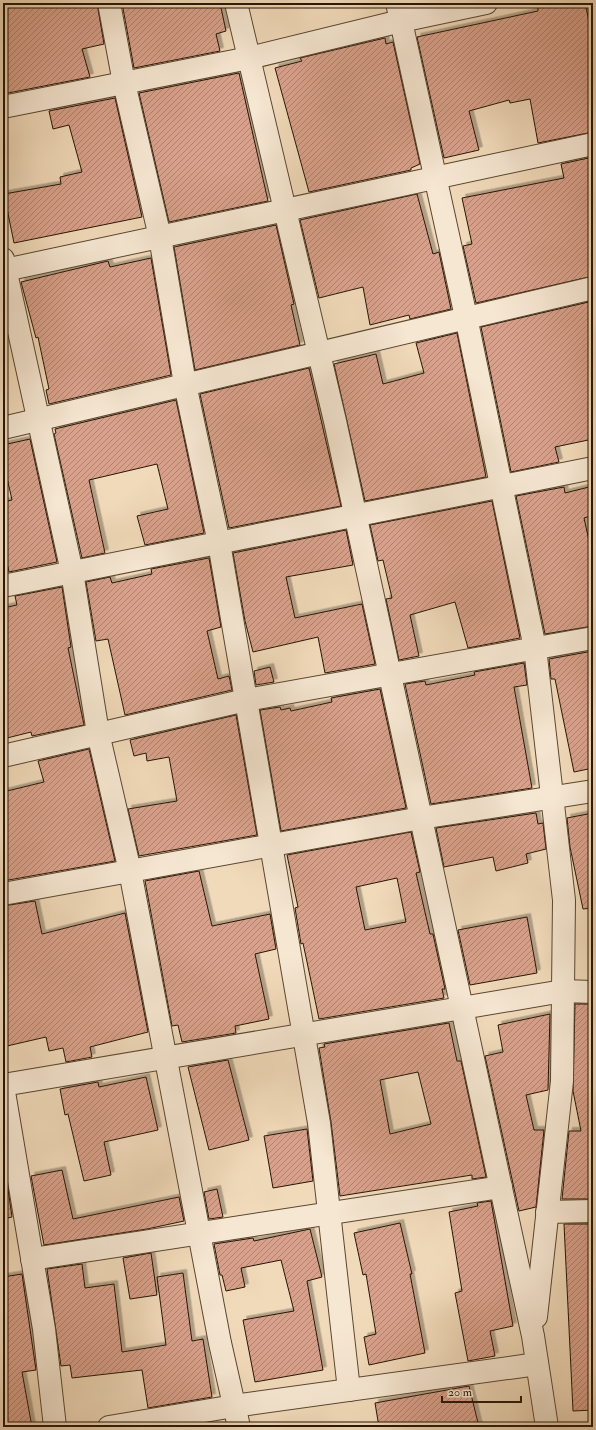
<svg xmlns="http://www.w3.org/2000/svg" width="596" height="1430" viewBox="0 0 596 1430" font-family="'IM FELL Double Pica',serif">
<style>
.building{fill:url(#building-hatch);stroke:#271503;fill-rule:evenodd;filter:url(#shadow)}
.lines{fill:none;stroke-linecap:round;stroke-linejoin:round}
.minor-casing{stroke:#5a4631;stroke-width:24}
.minor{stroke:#f6e7d2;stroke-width:22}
</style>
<defs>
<pattern id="building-hatch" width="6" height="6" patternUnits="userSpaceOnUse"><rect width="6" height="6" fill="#d9a18b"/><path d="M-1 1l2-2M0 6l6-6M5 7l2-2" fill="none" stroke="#b0826f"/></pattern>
<filter id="shadow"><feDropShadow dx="3.5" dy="-3.5" stdDeviation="0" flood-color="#0004"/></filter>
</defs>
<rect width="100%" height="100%" fill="#f1daba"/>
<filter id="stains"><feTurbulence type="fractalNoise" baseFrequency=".005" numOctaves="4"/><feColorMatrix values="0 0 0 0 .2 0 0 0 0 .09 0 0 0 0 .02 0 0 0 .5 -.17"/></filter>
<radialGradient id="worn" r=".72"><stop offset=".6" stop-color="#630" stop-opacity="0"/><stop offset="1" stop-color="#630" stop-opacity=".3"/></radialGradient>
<!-- building -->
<g class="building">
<path d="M3,3H97L104,44L82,49L90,77L3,94Z"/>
<path d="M122,3H220L226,31L216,34L220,51L134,68Z"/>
<path d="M557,3H585L593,40V132L538,143L530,99L510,103L509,100L469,111L479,150L444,158L417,37L538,11V7Z"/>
<path d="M385,38L386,44L393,42L420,164L411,168V170L309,192L275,68L302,61L300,58Z"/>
<path d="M239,73L268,201L169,222L139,93Z"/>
<path d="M115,98L142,217L14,243L4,194L61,184L60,177L82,172L69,125L53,129L49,111Z"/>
<path d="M593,157V276L476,303L463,246L472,244L462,198L564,178L561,164Z"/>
<path d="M417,194L433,254L439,252L451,309L410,319L409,315L370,325L363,287L319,298L300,220Z"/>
<path d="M276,225L294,304L291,305L300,345L195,370L174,247Z"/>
<path d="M151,258L171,375L49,404L46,390L49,389L38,337L36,338L21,282L108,261L110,267Z"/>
<path d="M593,301V439L555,447L559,462L511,472L481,327Z"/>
<path d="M457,333L486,477L365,501L334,364L376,354L383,384L424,373L416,343Z"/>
<path d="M309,368L341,506L229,528L200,394Z"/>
<path d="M176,400L204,533L145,545L137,516L168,509L157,464L89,480L105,553L82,558L54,434L56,433L55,429Z"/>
<path d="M30,439L57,562L9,572L3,545V502L12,500L3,460V445Z"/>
<path d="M593,486V515L584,518L593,559V626L545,634L516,496L564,487L565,493Z"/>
<path d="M492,501L520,638L468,648L455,602L410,615L419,656L399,660L386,599L392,598L383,560L378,561L370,525Z"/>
<path d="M346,530L353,565L286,577L295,618L362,604L375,664L325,673L318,637L253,652L245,621L233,553Z"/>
<path d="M209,558L221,627L207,631L218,679L229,676L232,690L125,715L108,639L96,641L86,582L110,577L112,583L152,574L151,569Z"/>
<path d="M62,587L71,647L68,648L84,725L32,736L31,732L3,739V608L17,605L15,596Z"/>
<path d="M593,651V768L574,772L555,679H551L549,659Z"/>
<path d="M524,663L527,685L514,687L532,788L431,804L405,684L425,681L426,685L475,675L474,672Z"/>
<path d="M270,667L274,682L256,685L254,671Z"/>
<path d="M380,689L406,808L281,831L260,710L280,707L281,710L290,708L291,711L332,702L331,698Z"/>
<path d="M236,715L257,835L139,856L128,809L177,801L169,757L147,761L146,753L134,756L130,740Z"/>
<path d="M89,749L115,861L3,881V792L44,782L38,761Z"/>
<path d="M536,813L538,824L543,823L546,849L526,854L528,863L496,871L493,857L444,867L436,828Z"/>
<path d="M593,813V908L583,909L570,847L567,818Z"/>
<path d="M411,832L420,872L416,873L430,934H433L445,989H442L444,998L319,1019L303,943L301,944L295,908L298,907L287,855ZM397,878L406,922L365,930L356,887Z"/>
<path d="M199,871L212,926L270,914L276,949L255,954L269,1019L235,1026L236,1033L182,1042L178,1025L172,1026L145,881Z"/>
<path d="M35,901L42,934L125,913L148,1032L90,1047L92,1057L66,1062L63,1048L49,1051L46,1037L7,1046L3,1028V906Z"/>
<path d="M527,917L537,973L470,985L458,930Z"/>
<path d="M575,1004H593V1199H562L569,1131H581L573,1091Z"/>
<path d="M550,1014L548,1090L526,1095L534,1130H544L536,1207L519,1211L485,1056L503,1052L498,1025Z"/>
<path d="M449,1023L457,1061H461L486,1177L472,1179V1175L340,1196L331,1122L319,1048L325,1047L324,1044ZM418,1072L431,1124L390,1134L380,1080Z"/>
<path d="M228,1060L249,1140L209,1150L188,1067Z"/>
<path d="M146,1077L158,1130L104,1142L111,1175L84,1181L68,1114L65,1115L60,1089L98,1082L99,1087Z"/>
<path d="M307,1129L313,1181L273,1188L264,1136Z"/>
<path d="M62,1170L73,1219L179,1197L184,1221L147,1229L44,1245L31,1176Z"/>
<path d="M7,1182L12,1217L3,1219V1183Z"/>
<path d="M217,1189L223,1217L209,1219L204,1192Z"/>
<path d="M491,1201L513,1326L490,1331L495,1356L468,1361L455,1293L462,1291L449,1212L478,1206L477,1203Z"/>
<path d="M400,1223L412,1274H410L425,1353L369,1365L364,1337L376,1334L366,1274L363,1275L354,1233Z"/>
<path d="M564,1224H593V1410L573,1411Z"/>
<path d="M310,1229L322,1277L307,1281L323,1370L255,1382L243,1320L294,1311L281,1260L241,1268L245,1287L226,1291L222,1275H220L214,1244L253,1238L254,1241Z"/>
<path d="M151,1253L157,1295L130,1299L123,1258Z"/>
<path d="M82,1264L85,1288L114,1284L122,1352L166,1345L157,1277L183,1273L192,1341L203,1339L212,1397L148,1408L142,1370L72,1378L70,1365L61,1366L47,1269Z"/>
<path d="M22,1274L36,1370L22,1372L32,1427H3V1277Z"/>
<path d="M469,1386L479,1427H379L375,1403Z"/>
</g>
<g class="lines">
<!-- minor casing -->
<g class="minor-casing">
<g id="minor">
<path d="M109,3L124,83L160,237L185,384L219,543L246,700L319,1123L349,1390"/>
<path d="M236,3L335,421L533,1336L547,1427"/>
<path d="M397,3L466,317L535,648L564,900L562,1081L536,1317"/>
<path d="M3,107L249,58L401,21L486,3"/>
<path d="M3,259L72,572L98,733L130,871L220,1343L239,1427"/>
<path d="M5,270L593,144"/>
<path d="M3,428L593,288"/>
<path d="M3,586L593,468"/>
<path d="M3,756L246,700L593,638"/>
<path d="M3,894L421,818L593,791"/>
<path d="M3,1085L563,991L593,992"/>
<path d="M3,1086L44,1329L55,1427"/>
<path d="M547,1212L593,1211"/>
<path d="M32,1259L501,1187"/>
<path d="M109,1427L234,1406L537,1364"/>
</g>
</g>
<!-- minor -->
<use href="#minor" class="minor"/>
</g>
<!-- margin -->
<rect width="596" height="1430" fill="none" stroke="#f1daba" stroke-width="16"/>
<rect x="4" y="4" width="588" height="1422" fill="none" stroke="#271503" stroke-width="2"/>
<rect x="8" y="8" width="580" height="1414" fill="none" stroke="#271503"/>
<!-- scale -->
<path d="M442 1396v6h79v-6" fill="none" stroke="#271503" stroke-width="2"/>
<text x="448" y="1396" font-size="12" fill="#271503" stroke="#f6e7d2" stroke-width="3" paint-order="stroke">20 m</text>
<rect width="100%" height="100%" filter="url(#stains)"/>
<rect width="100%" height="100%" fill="url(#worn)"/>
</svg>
